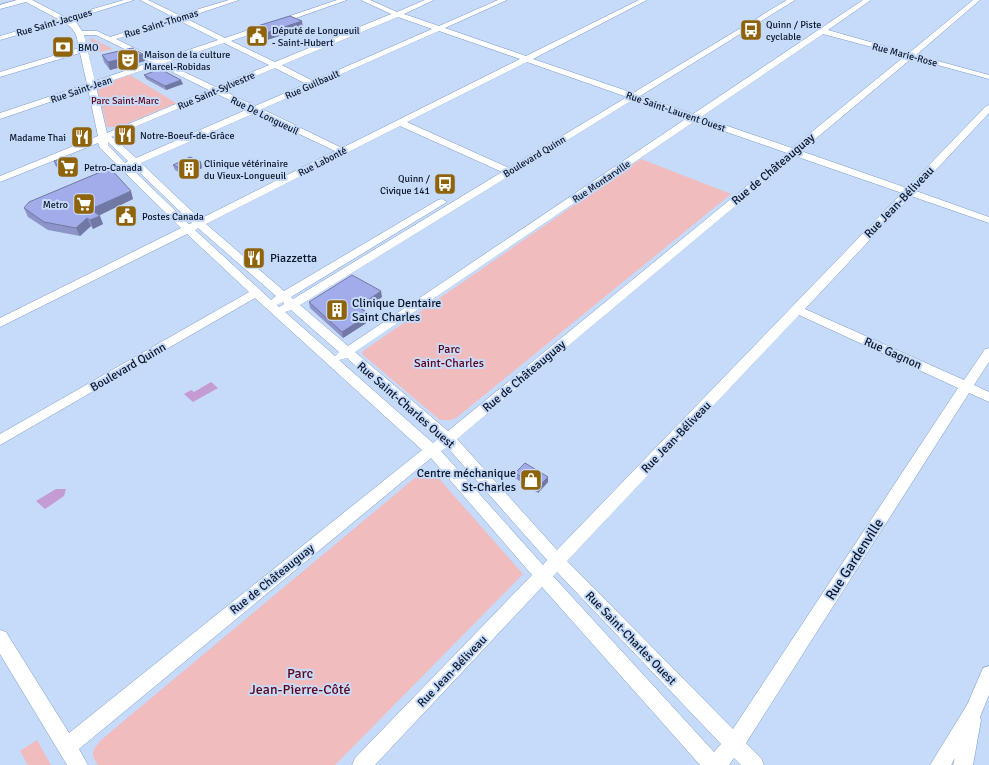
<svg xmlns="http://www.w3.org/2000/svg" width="989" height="765" viewBox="0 0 989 765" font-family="Signika,sans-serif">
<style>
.green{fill:#f1bcbd}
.water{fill:#c49bd2}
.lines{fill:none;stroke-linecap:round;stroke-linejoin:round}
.minor-casing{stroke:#7a9aca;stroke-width:1}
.minor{fill:#fff;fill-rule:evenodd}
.wall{fill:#8c94c9}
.shaded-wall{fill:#7278a4}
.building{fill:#a3acea;stroke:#7278a4}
.labels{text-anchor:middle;stroke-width:4;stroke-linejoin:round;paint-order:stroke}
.far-street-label{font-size:10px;fill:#0b1729;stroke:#c6daf9}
.far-poi-label{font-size:10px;fill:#0b1729;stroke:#c6daf9;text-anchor:start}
.far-park-label{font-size:10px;fill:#5e0318;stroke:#c6daf9}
.street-label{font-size:12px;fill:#0b1729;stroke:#c6daf9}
.poi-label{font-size:12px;fill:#0b1729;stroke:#c6daf9;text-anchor:start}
.park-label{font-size:12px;fill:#5e0318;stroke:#c6daf9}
.near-street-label{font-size:14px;fill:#0b1729;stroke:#c6daf9}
.near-park-label{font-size:14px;fill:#5e0318;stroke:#c6daf9}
</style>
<rect width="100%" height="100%" fill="#c6daf9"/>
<!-- green -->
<g class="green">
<path d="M90,38H91L113,49L94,53Z"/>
<path d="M130,75L176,103L118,127H107L97,86Z"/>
<path d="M641,159L731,194L456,418L450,420H440L362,354L363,351Z"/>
<path d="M429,471L434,473L523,574L335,765H98C90,753 92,751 101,740L422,472Z"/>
<path d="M37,740L51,765H28L20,751Z"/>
</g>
<!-- water -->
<g class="water">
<path d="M211,382L218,388L193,402L184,394L191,390L194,392Z"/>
<path d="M56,489H66L64,496L45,509L36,501Z"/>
</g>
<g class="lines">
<!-- minor casing -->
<g class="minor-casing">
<g id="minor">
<path d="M17,0H32L65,17L124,0H134L70,20L76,22L82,31H97L110,37L173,17L140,0H148L179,15L229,0H239L185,18L225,38L337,0H347L231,41L275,62L391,14L361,0H370L397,12L425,0H434L404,14L439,26L498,0H507L445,28L526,56L639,0H647L533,59L633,93L787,0H795L640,96L693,114L863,0H871L828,30L909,53L973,0H980L916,55L989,75V79L912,58L801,151L907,188L986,106L989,105V113L916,191L989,217V223L911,196L805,309L964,380L985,349L989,348V362L974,385L989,392V402L969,393L746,743L761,758L764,765H741L734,758L729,765H700L542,587L375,765H352L355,758L532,575L431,458L79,749L88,765H67L0,654V630L6,632L69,733L422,450L255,298L0,445V434L249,292L187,234L0,327V318L181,228L100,148L98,143L0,182V176L98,136L88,89L0,119V113L87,84L80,53L0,77V72L79,48C77,36 75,28 63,22L0,40V36L58,19L26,2L0,9V5ZM398,17L432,29L313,81L282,65ZM178,20L218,40L159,60L116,39ZM439,31L520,59L342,148L262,109ZM823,34L905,56L792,148L701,117ZM84,35H96L151,62L95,81ZM224,43L269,65L216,87L165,63ZM527,62L627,97L509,168L407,122ZM158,65L209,90L107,133L96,86ZM275,68L306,84L255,106L222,90ZM215,93L248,109L136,158L115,139L111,137ZM634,99L687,118L348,346L300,305ZM255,113L335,151L200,219L141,163ZM695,121L787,153L448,431L355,352ZM400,126L502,172L293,299L291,297L447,202L442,199L438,200L284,291L206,224ZM108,142L109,143L128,161L125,163L108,145ZM795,156L902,193L557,550L457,439ZM133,166L192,223L189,224L130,167ZM198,228L276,296L271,300L195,230ZM283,302L284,304L279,307L277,305ZM291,310L339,352L335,356L285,312ZM799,315L958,388L733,729L567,561ZM347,358L438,439L433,443L339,360ZM447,447L547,560L543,565L441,451ZM557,572L721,744L714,752L553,576Z"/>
<path d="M989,666V695L980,717L981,720L973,765H953L955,758L951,765H930L967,705L983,668Z"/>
</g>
</g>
<!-- minor -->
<use href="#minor" class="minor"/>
</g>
<!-- wall -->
<g class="wall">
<path d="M251,28H303L264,41L252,36Z"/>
<path d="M143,54L145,61L110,70L104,62L102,55Z"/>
<path d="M144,75L183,84L166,90L146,79Z"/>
<path d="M54,161L78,164L79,168L62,174L55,165Z"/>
<path d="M173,165L202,168L186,176L175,170Z"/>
<path d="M133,199L99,215L103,224L93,229L91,226L80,236L48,230L28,217L24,208Z"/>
<path d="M382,297L363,310L371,320L343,338L310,308L309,302Z"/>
<path d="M515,473L548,477V482L538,493L515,478Z"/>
</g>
<!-- shaded-wall -->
<g class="shaded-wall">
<path d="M302,21L303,28L264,41L263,34Z"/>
<path d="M143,54L145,61L110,70L108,62Z"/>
<path d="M181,80L183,84L166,90L165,86Z"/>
<path d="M201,162L202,168L186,176L184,170Z"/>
<path d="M78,164L79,168L62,174L60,169Z"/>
<path d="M131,191L133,199L94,218L91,209Z"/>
<path d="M100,216L103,224L93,229L90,220Z"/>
<path d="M87,218L91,226L80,236L76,228Z"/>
<path d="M381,291L382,297L359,312L358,307Z"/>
<path d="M370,314L371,320L343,338L342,332Z"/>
<path d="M548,477V482L538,493V487Z"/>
</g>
<!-- building -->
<g class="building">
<path d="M290,16L302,21L263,34L251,28Z"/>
<path d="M132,48L143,54L108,62L102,55Z"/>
<path d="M160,69L181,80L165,86L144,75Z"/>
<path d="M72,156L78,164L60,169L54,161Z"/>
<path d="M190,157L201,162L184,170L173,165Z"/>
<path d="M110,168L131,191L91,209L100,216L90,220L87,218L76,228L44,222L24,208L29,202Z"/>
<path d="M352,275L381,291L358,307L370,314L342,332L309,302Z"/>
<path d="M525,463L548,477L538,487L515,473Z"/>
</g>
<!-- icons -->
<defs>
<g id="bus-square" transform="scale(1.15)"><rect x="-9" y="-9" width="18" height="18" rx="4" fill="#8f630a" stroke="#c6daf9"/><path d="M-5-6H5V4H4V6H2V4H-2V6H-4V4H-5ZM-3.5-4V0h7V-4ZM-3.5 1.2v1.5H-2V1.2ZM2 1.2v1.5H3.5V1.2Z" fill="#fff"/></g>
<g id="civic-square" transform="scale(1.15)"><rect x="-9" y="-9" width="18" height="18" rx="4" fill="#8f630a" stroke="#c6daf9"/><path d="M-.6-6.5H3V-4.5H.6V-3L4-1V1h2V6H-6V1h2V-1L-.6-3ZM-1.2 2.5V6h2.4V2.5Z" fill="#fff"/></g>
<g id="bank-square" transform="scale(1.15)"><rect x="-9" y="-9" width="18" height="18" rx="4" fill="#8f630a" stroke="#c6daf9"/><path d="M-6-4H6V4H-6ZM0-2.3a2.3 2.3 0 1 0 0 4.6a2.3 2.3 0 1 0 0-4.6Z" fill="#fff"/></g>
<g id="theatre-square" transform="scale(1.15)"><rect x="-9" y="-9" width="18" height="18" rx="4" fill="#8f630a" stroke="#c6daf9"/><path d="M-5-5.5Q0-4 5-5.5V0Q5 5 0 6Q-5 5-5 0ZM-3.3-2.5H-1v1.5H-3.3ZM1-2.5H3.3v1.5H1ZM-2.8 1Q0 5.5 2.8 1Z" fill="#fff"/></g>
<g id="restaurant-square" transform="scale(1.15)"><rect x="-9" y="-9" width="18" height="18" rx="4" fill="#8f630a" stroke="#c6daf9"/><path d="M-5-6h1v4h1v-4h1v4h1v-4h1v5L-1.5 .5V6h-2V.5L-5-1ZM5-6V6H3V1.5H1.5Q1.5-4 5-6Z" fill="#fff"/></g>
<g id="supermarket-square" transform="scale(1.15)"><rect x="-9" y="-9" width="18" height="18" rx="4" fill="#8f630a" stroke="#c6daf9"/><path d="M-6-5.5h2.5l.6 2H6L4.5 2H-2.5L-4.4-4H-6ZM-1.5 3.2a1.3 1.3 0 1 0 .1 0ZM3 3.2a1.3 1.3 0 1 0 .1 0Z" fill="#fff"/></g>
<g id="building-square" transform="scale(1.15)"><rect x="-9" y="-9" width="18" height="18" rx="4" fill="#8f630a" stroke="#c6daf9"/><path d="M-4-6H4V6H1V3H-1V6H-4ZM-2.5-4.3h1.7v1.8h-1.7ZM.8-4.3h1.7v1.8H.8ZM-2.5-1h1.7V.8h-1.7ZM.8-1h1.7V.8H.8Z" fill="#fff"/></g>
<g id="shop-square" transform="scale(1.15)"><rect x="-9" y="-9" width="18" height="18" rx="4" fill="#8f630a" stroke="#c6daf9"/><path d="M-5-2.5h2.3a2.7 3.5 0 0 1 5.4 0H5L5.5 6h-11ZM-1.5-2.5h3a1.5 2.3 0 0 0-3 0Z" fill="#fff"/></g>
</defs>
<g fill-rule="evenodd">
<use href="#bus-square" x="751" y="30"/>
<use href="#civic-square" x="257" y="36"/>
<use href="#bank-square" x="63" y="47"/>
<use href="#theatre-square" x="128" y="60"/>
<use href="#restaurant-square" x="125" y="135"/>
<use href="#restaurant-square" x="82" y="137"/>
<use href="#supermarket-square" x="68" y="167"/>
<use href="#building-square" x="189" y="169"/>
<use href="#bus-square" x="445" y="184"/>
<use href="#supermarket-square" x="84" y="204"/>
<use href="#civic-square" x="126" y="216"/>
<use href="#restaurant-square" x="254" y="258"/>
<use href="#building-square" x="337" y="310"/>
<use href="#shop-square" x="531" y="480"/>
</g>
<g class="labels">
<!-- far-street labels -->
<g class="far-street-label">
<text transform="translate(54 22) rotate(-16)" y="4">Rue Saint-Jacques</text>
<text transform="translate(161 23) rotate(-17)" y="4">Rue Saint-Thomas</text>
<text transform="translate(905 54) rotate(15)" y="4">Rue Marie-Rose</text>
<text transform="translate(312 84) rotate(-24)" y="4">Rue Guilbault</text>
<text transform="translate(81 89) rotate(-19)" y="4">Rue Saint-Jean</text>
<text transform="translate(216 90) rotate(-23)" y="4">Rue Saint-Sylvestre</text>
<text transform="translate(676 111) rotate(19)" y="4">Rue Saint-Laurent Ouest</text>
<text transform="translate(265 115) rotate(26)" y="4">Rue De Longueuil</text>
<text transform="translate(534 156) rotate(-31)" y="4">Boulevard Quinn</text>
<text transform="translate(322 161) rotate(-27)" y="4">Rue Labonté</text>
<text transform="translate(601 181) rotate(-34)" y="4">Rue Montarville</text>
</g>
<!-- far-poi labels -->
<g class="far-poi-label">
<text x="766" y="28">Quinn / Piste<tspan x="766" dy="12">cyclable</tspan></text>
<text x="272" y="34">Député de Longueuil<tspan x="272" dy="12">- Saint-Hubert</tspan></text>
<text x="78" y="51">BMO</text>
<text x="144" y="58">Maison de la culture<tspan x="144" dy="12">Marcel-Robidas</tspan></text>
<text x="140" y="139">Notre-Boeuf-de-Grâce</text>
<text x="66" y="141" text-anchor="end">Madame Thai</text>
<text x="204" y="167">Clinique vétérinaire<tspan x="204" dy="12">du Vieux-Longueuil</tspan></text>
<text x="84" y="171">Petro-Canada</text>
<text x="430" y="182" text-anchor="end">Quinn /<tspan x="430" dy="12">Civique 141</tspan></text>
<text x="68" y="208" text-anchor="end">Metro</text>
<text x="142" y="220">Postes Canada</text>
</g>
<!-- far-park labels -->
<g class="far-park-label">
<text x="125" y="104">Parc Saint-Marc</text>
</g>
<!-- street labels -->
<g class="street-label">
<text transform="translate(773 169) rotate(-40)" y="4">Rue de Châteauguay</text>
<text transform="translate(899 202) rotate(-46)" y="4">Rue Jean-Béliveau</text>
<text transform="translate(893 353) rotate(24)" y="4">Rue Gagnon</text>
<text transform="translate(128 367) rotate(-30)" y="4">Boulevard Quinn</text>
<text transform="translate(524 376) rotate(-40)" y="4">Rue de Châteauguay</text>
<text transform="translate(406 405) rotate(41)" y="4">Rue Saint-Charles Ouest</text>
<text transform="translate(676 437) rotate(-46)" y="4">Rue Jean-Béliveau</text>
<text transform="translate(272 579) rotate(-39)" y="4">Rue de Châteauguay</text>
<text transform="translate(631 638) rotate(46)" y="4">Rue Saint-Charles Ouest</text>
<text transform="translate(452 671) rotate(-46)" y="4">Rue Jean-Béliveau</text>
</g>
<!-- poi labels -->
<g class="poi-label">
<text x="270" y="262">Piazzetta</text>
<text x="352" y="307">Clinique Dentaire<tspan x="352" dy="14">Saint Charles</tspan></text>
<text x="516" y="477" text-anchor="end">Centre méchanique<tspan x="516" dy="14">St-Charles</tspan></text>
</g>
<!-- park labels -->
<g class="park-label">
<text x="449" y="353">Parc<tspan x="449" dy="14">Saint-Charles</tspan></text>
</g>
<!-- near-street labels -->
<g class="near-street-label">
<text transform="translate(854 559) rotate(-57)" y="5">Rue Gardenville</text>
</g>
<!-- near-park labels -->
<g class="near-park-label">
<text x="300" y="678">Parc<tspan x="300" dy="16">Jean-Pierre-Côté</tspan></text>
</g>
</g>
</svg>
